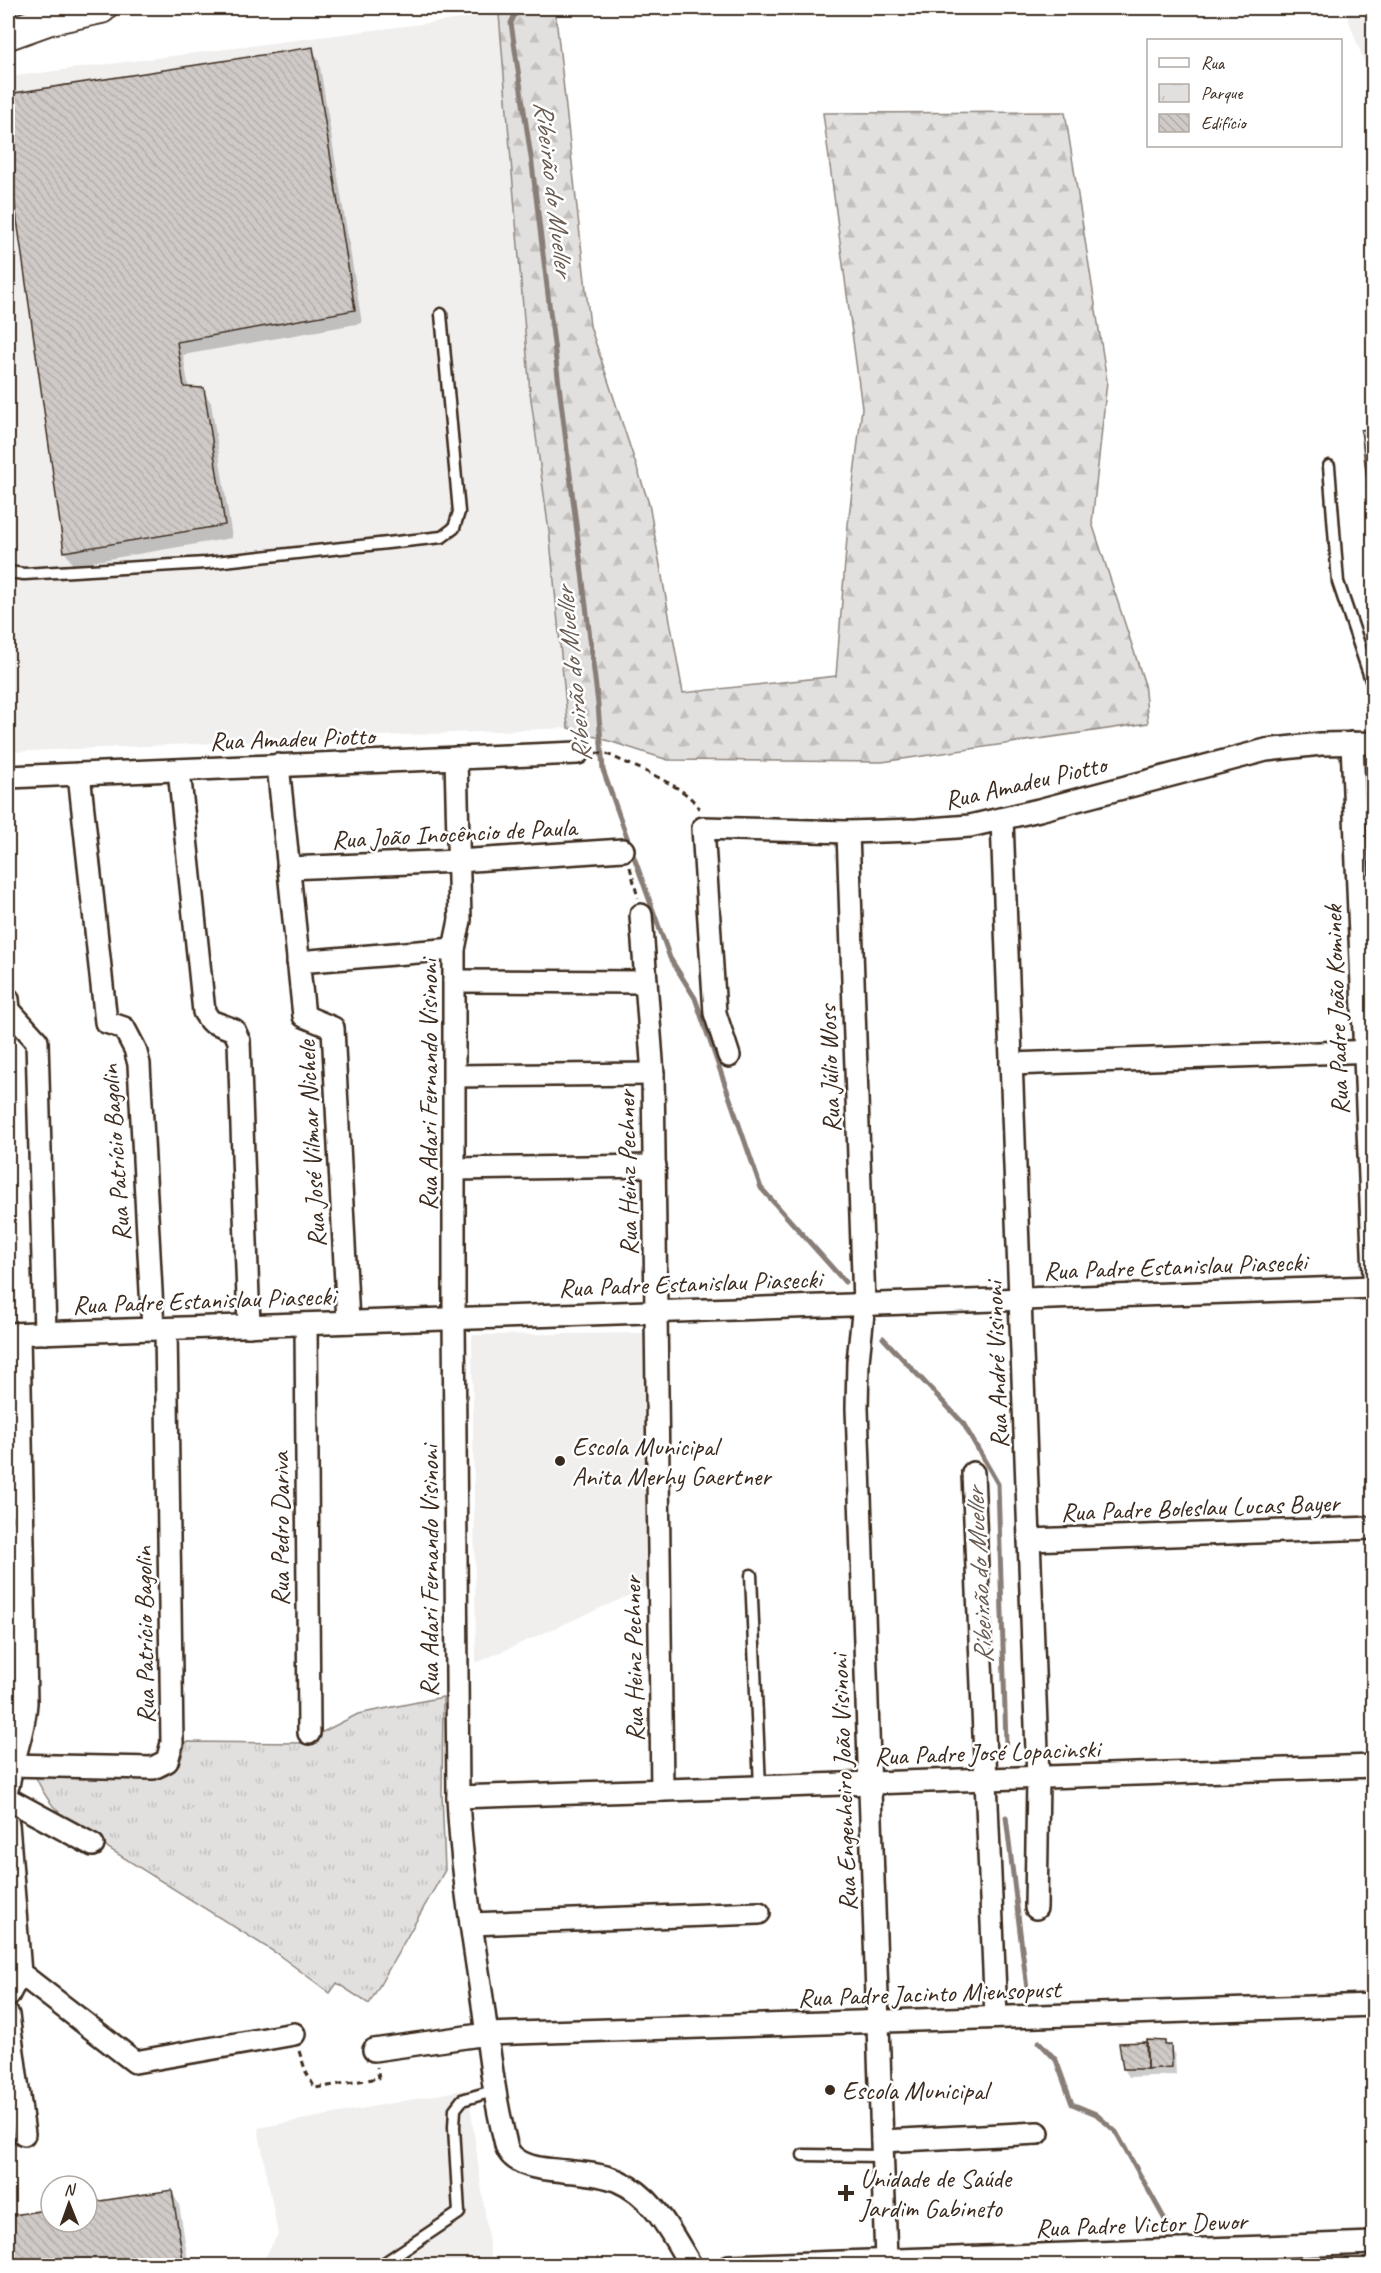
<svg xmlns="http://www.w3.org/2000/svg" width="1381" height="2273" viewBox="0 0 1381 2273" font-family="Caveat,sans-serif">
<style>
.built{fill:#f1efee}
.forest{fill:url(#forest-firs);stroke:#8e857e;stroke-width:1.5}
.park{fill:url(#park-tufts);stroke:#8e857e;stroke-width:1.5}
.shadow{fill:#0003}
.lines{fill:none;stroke-linecap:round;stroke-linejoin:round}
.stream{stroke:#887e77;stroke-width:5}
.building{fill:url(#building-back-hatch);stroke:#3b2a1e;stroke-width:1.5}
.service-casing{stroke:#3b2a1e;stroke-width:15}
.minor-casing{stroke:#3b2a1e;stroke-width:26}
.secondary-casing{stroke:#3b2a1e;stroke-width:34}
.path{stroke:#3b2a1e;stroke-width:3;stroke-dasharray:6 4.5;stroke-linecap:butt}
.service{stroke:#fff;stroke-width:10}
.minor{stroke:#fff;stroke-width:21}
.secondary{stroke:#fff;stroke-width:30}
.poi-dot{fill:#3b2a1e;stroke:#fff;stroke-width:2}
.labels{text-anchor:middle;stroke-width:5;stroke-linejoin:round;paint-order:stroke}
.street-label{font-size:26px;fill:#3b2a1e;stroke:#fff}
.poi-label{font-size:26px;fill:#3b2a1e;stroke:#fff;text-anchor:start}
.water-label{font-size:27px;font-style:italic;fill:#685b52;stroke:#fff}
</style>
<defs>
<pattern id="forest-firs" width="22" height="20" patternUnits="userSpaceOnUse" patternTransform="scale(1.5)"><rect width="22" height="20" fill="#e2e0de"/><path d="M5 1l3.5 6h-7zM16 11l3.5 6h-7z" fill="#c3c0be"/></pattern>
<pattern id="park-tufts" width="24" height="20" patternUnits="userSpaceOnUse" patternTransform="scale(1.5)"><rect width="24" height="20" fill="#e2e0de"/><path d="M3 7l-1-3M5 7V3M7 7l1-3M15 17l-1-3M17 17v-4M19 17l1-3" fill="none" stroke="#c3c0be"/></pattern>
<pattern id="building-back-hatch" width="6" height="6" patternUnits="userSpaceOnUse" patternTransform="scale(1.5)"><rect width="6" height="6" fill="#cfcac7"/><path d="M-1 5l2 2M0 0l6 6M5-1l2 2" fill="none" stroke="#b3aeaa"/></pattern>
</defs>
<rect width="100%" height="100%" fill="#fff"/>
<filter id="ink" filterUnits="userSpaceOnUse"><feTurbulence type="fractalNoise" baseFrequency=".0167" numOctaves="2"/><feDisplacementMap in="SourceGraphic" scale="12" xChannelSelector="R" yChannelSelector="G"/><feConvolveMatrix kernelMatrix="1 2 1 2 8 2 1 2 1" color-interpolation-filters="sRGB"/></filter>
<g filter="url(#ink)">
<!-- built -->
<g class="built">
<path d="M1344,8H1373V85Z"/>
<path d="M499,14L568,728L8,752V77Z"/>
<path d="M645,1333L648,1587L476,1663L472,1335Z"/>
<path d="M468,2089L492,2265H261L278,2234L258,2128Z"/>
</g>
<!-- forest -->
<path class="forest" d="M541,8H555L590,326L649,504L683,693L836,676L848,525L862,408L823,113L1065,112L1107,381L1092,523L1144,682L1148,723L882,762L668,760L568,728L550,539L530,392L499,14Z"/>
<!-- park -->
<path class="park" d="M443,1697L442,1793L445,1870L369,2004L337,1983L330,1993L276,1953L81,1831C56,1812 46,1801 34,1773L157,1779C180,1773 180,1763 186,1742L301,1743L358,1714Z"/>
<!-- shadow -->
<g class="shadow">
<path d="M312,48L319,61L362,323L183,355L189,389L203,390L211,403L232,538L73,565L65,552L8,145V96Z"/>
<path d="M1165,2042L1175,2055L1176,2075L1129,2077L1124,2069L1121,2045Z"/>
<path d="M171,2191L179,2204L189,2266H8V2217L51,2210V2222H87V2205Z"/>
</g>
<g class="lines">
<!-- stream -->
<g class="stream">
<path d="M518,8L511,23L532,164L598,704L603,770L670,958L695,998L761,1188L845,1282"/>
<path d="M883,1338L963,1423L998,1484L1006,1743"/>
<path d="M1006,1817L1027,1989"/>
<path d="M1039,2042L1056,2060L1072,2104L1096,2114L1116,2132L1173,2234"/>
<path d="M1211,2261L1213,2266"/>
</g>
</g>
<!-- building -->
<g class="building">
<path d="M313,47L355,310L177,342L184,387L204,388L225,525L64,552L8,156V94Z"/>
<path d="M1374,428V521H1372L1361,430Z"/>
<path d="M1147,2040L1165,2041V2045H1171L1172,2067L1147,2069Z"/>
<path d="M1146,2042L1147,2069H1123L1119,2043Z"/>
<path d="M172,2190L184,2266H8V2216L51,2209V2222H87V2203Z"/>
</g>
<g class="lines">
<!-- service casing -->
<g class="service-casing">
<g id="service">
<path d="M1329,466L1338,582L1374,689"/>
<path d="M8,572L24,574L206,563L442,537L454,528L459,512L441,314"/>
<path d="M751,1575L760,1787"/>
<path d="M803,2155L882,2156"/>
<path d="M380,2266L459,2213L454,2127L455,2109L462,2100L496,2090"/>
</g>
</g>
<!-- minor casing -->
<g class="minor-casing">
<g id="minor">
<path d="M1352,743L1374,1275"/>
<path d="M456,758L460,920L454,949V1318L458,1797C461,1867 473,1936 483,2005C489,2050 494,2097 505,2140C506,2148 510,2155 516,2159C530,2169 548,2169 564,2171C582,2173 602,2174 618,2181C654,2196 671,2233 691,2266"/>
<path d="M278,765L304,1016L333,1028L348,1322"/>
<path d="M179,770L204,1012L210,1021L234,1030L239,1041L249,1326"/>
<path d="M79,774L106,1022L124,1028L135,1049L139,1064L153,1329"/>
<path d="M8,777L578,753"/>
<path d="M1002,820L1038,1778L1036,1908"/>
<path d="M848,832L864,1304L858,1361L857,1408L886,2260"/>
<path d="M288,868L458,861L623,850"/>
<path d="M641,915L653,1074L662,1790"/>
<path d="M298,962L454,949"/>
<path d="M454,981L646,982"/>
<path d="M8,999L9,1010L37,1041L45,1333"/>
<path d="M729,1056L715,1013L703,828L848,832L917,830L970,826L1039,810L1266,750L1321,744L1374,743"/>
<path d="M1011,1064L1374,1051"/>
<path d="M455,1076L653,1074"/>
<path d="M454,1169L655,1166"/>
<path d="M306,1324L309,1733"/>
<path d="M8,1334L1374,1287"/>
<path d="M973,1473L996,2017"/>
<path d="M1029,1540L1374,1528"/>
<path d="M8,1765L153,1768L167,1761L172,1743L166,1329"/>
<path d="M8,1786C13,1755 24,1735 26,1703L19,1334"/>
<path d="M458,1797L1374,1766"/>
<path d="M8,1799L93,1845"/>
<path d="M8,1824L20,1973L135,2062L294,2034"/>
<path d="M471,1924L759,1913"/>
<path d="M8,1996L20,1973"/>
<path d="M8,2015L24,2134"/>
<path d="M374,2050L487,2034L1374,2005"/>
<path d="M882,2141L1038,2133"/>
<path d="M729,2266L1374,2243"/>
</g>
</g>
<!-- secondary casing -->
<g class="secondary-casing">
<path id="secondary" d="M8,34L50,19L101,8"/>
</g>
<!-- path -->
<g class="path">
<path d="M596,753L607,754C631,766 687,785 699,809"/>
<path d="M630,867L638,898"/>
<path d="M299,2051L306,2072L315,2088L379,2078L377,2067"/>
</g>
<!-- service -->
<use href="#service" class="service"/>
<!-- minor -->
<use href="#minor" class="minor"/>
<!-- secondary -->
<use href="#secondary" class="secondary"/>
</g>
</g>
<!-- markers -->
<g class="poi-dot">
<circle cx="560" cy="1461" r="6"/>
<circle cx="830" cy="2090" r="6"/>
<path d="M843 2184h6v6h6v6h-6v6h-6v-6h-6v-6h6z"/>
</g>
<g class="labels">
<!-- street labels -->
<g class="street-label">
<text transform="translate(292 738) rotate(-2)" y="9">Rua Amadeu Piotto</text>
<text transform="translate(1025 782) rotate(-13)" y="9">Rua Amadeu Piotto</text>
<text transform="translate(454 833) rotate(-3)" y="9">Rua João Inocêncio de Paula</text>
<text transform="translate(1336 1010) rotate(-92)" y="9">Rua Padre João Kominek</text>
<text transform="translate(829 1069) rotate(-92)" y="9">Rua Júlio Woss</text>
<text transform="translate(428 1085) rotate(-90)" y="9">Rua Adari Fernando Visinoni</text>
<text transform="translate(311 1144) rotate(-93)" y="9">Rua José Vilmar Nichele</text>
<text transform="translate(115 1153) rotate(-94)" y="9">Rua Patrício Bagolin</text>
<text transform="translate(627 1173) rotate(-91)" y="9">Rua Heinz Pechner</text>
<text transform="translate(1175 1266) rotate(-2)" y="9">Rua Padre Estanislau Piasecki</text>
<text transform="translate(690 1283) rotate(-2)" y="9">Rua Padre Estanislau Piasecki</text>
<text transform="translate(204 1300) rotate(-2)" y="9">Rua Padre Estanislau Piasecki</text>
<text transform="translate(996 1365) rotate(-92)" y="9">Rua André Visinoni</text>
<text transform="translate(1200 1507) rotate(-2)" y="9">Rua Padre Boleslau Lucas Bayer</text>
<text transform="translate(280 1529) rotate(-90)" y="9">Rua Pedro Dariva</text>
<text transform="translate(429 1571) rotate(-90)" y="9">Rua Adari Fernando Visinoni</text>
<text transform="translate(144 1635) rotate(-91)" y="9">Rua Patrício Bagolin</text>
<text transform="translate(633 1659) rotate(-91)" y="9">Rua Heinz Pechner</text>
<text transform="translate(987 1752) rotate(-2)" y="9">Rua Padre José Lopacinski</text>
<text transform="translate(843 1783) rotate(-92)" y="9">Rua Engenheiro João Visinoni</text>
<text transform="translate(929 1993) rotate(-2)" y="9">Rua Padre Jacinto Miensopust</text>
<text transform="translate(1141 2224) rotate(-2)" y="9">Rua Padre Victor Dewor</text>
</g>
<!-- poi labels -->
<g class="poi-label">
<text x="572" y="1455">Escola Municipal<tspan x="572" dy="30">Anita Merhy Gaertner</tspan></text>
<text x="842" y="2099">Escola Municipal</text>
<text x="860" y="2187">Unidade de Saúde<tspan x="860" dy="30">Jardim Gabineto</tspan></text>
</g>
<!-- water labels -->
<g class="water-label">
<text transform="translate(554 188) rotate(83)" y="9">Ribeirão do Mueller</text>
<text transform="translate(573 675) rotate(-96)" y="9">Ribeirão do Mueller</text>
<text transform="translate(979 1576) rotate(-93)" y="9">Ribeirão do Mueller</text>
</g>
</g>
<!-- margin -->
<rect width="1381" height="2273" fill="none" stroke="#fff" stroke-width="30"/>
<rect x="15" y="15" width="1351" height="2243" fill="none" stroke="#3b2a1e" stroke-width="2" filter="url(#ink)"/>
<!-- legend -->
<rect x="1147" y="39" width="195" height="108" fill="#ffffff" stroke="#b1aaa5" stroke-width="1.5"/>
<rect x="1159" y="58" width="30" height="9" fill="#ffffff" stroke="#b1aaa5" stroke-width="1.5"/>
<text x="1201" y="69" font-size="18" fill="#3b2a1e">Rua</text>
<rect x="1159" y="84" width="30" height="18" fill="url(#park-tufts)" stroke="#b1aaa5" stroke-width="1.5"/>
<text x="1201" y="99" font-size="18" fill="#3b2a1e">Parque</text>
<rect x="1159" y="114" width="30" height="18" fill="url(#building-back-hatch)" stroke="#b1aaa5" stroke-width="1.5"/>
<text x="1201" y="129" font-size="18" fill="#3b2a1e">Edifício</text>
<!-- north arrow -->
<g transform="translate(69 2204) rotate(359)"><circle r="28" fill="#ffffff" stroke="#b1aaa5" stroke-width="1.5"/>
<path d="M0-4.5L10 22L0 15L-10 22Z" fill="#3b2a1e"/>
<text y="-9" font-size="16" font-weight="bold" text-anchor="middle" fill="#3b2a1e">N</text>
</g>
</svg>
